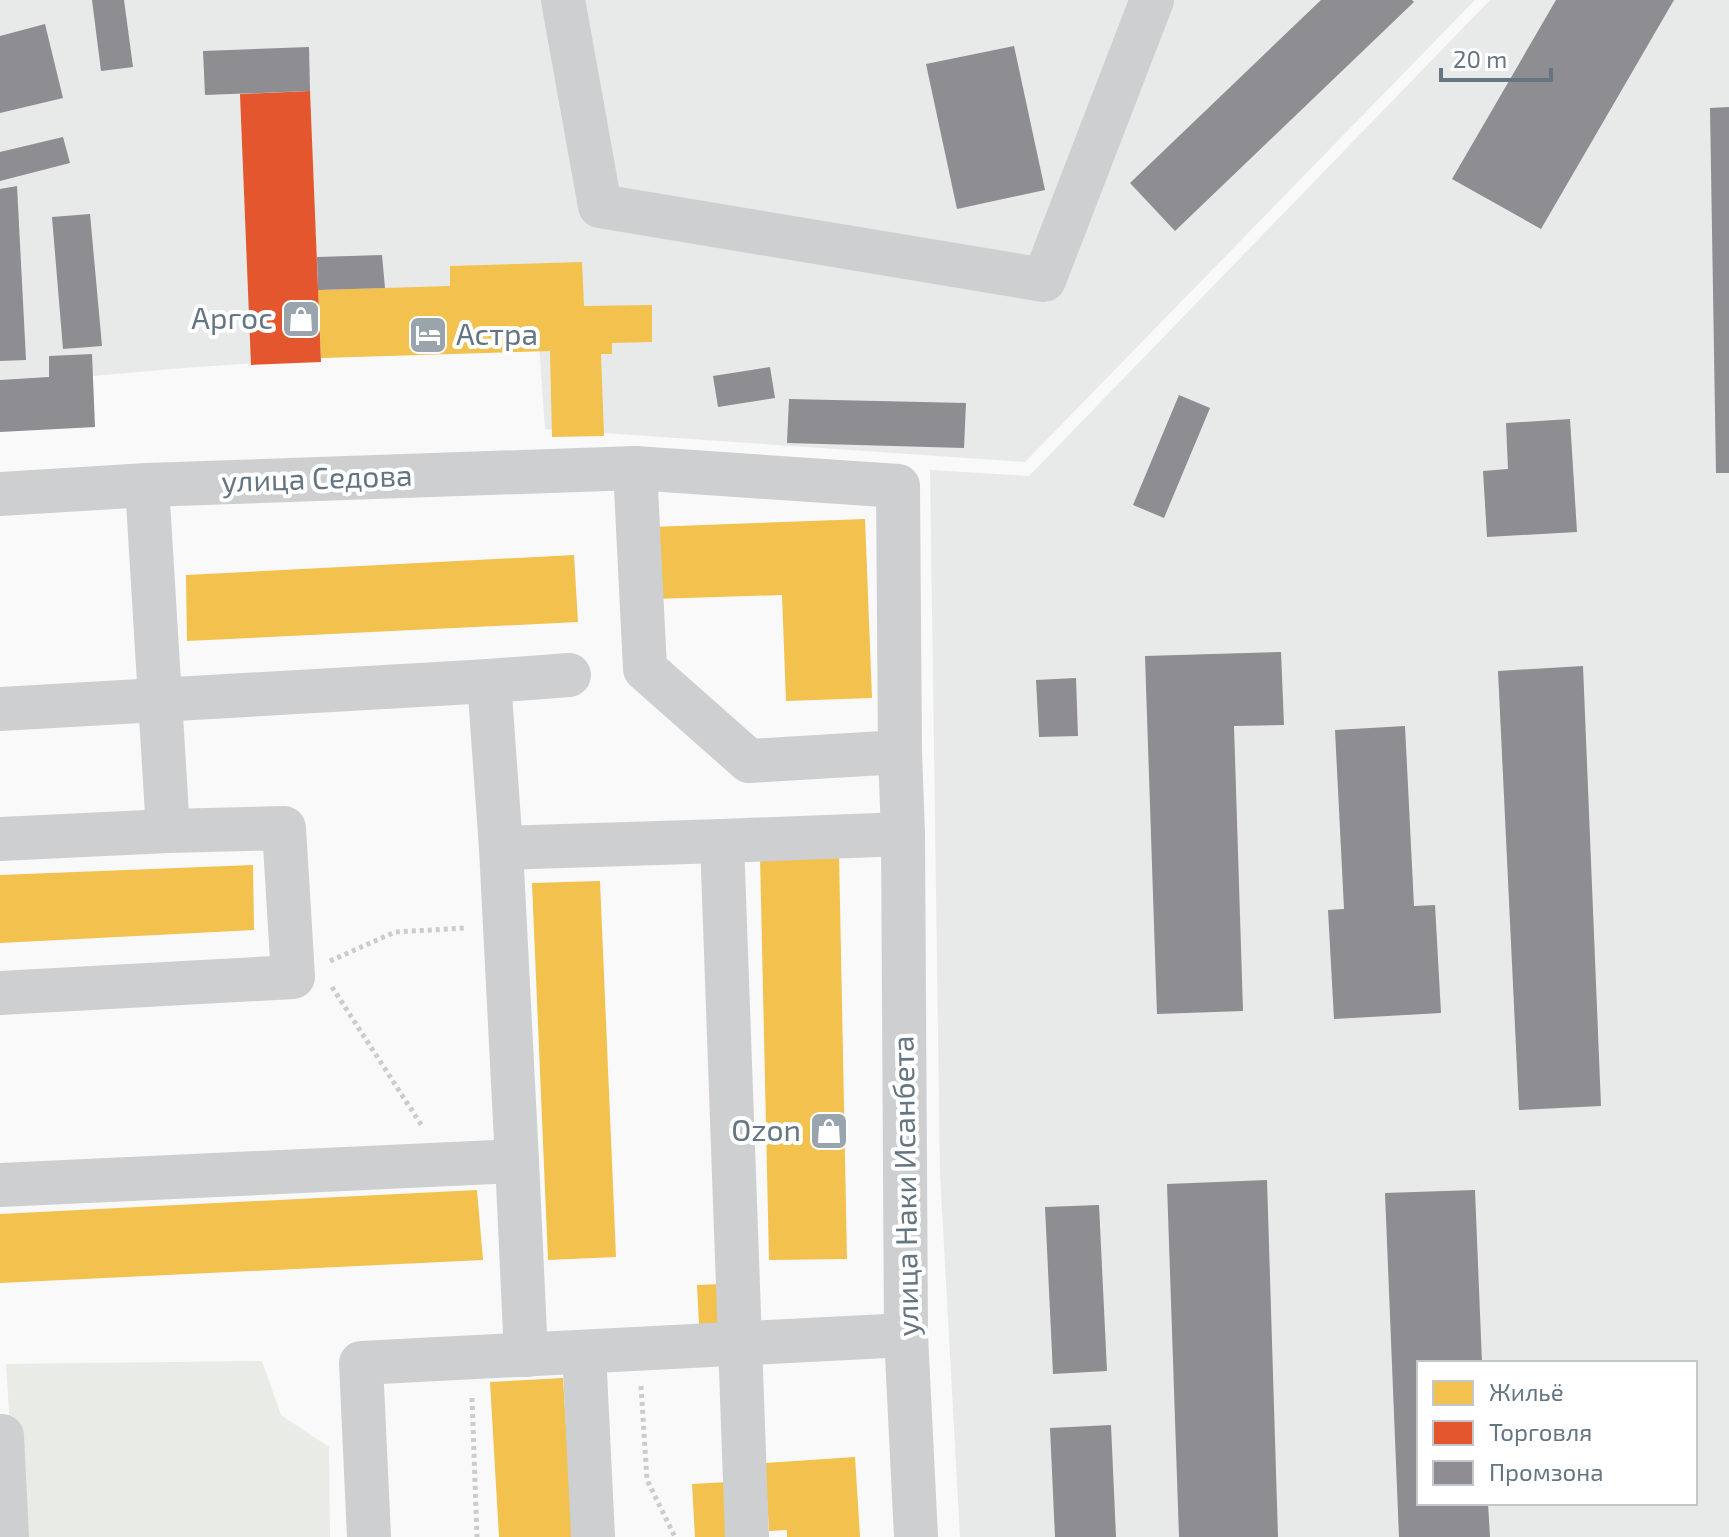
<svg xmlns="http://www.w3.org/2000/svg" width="1729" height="1537" viewBox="0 0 1729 1537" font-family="'Exo 2',sans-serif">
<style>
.built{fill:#e8e9e9;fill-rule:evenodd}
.green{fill:#e8ebe6}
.homes{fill:#f2c14e}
.shops{fill:#e4572e}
.industry{fill:#8d8d92}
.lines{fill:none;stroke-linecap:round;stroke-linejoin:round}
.path{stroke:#cbcccd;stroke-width:5;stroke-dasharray:4 4;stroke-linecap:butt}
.minor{stroke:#cecfd0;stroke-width:44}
.labels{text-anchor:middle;stroke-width:8;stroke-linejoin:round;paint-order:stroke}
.poi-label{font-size:30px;fill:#657683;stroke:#fff;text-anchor:end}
.street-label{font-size:30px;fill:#657683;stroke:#fff}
</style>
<rect width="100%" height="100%" fill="#f9f9f9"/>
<!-- built -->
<g class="built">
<path d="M0,0H1475L1025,462L545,429L539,343L184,368L0,384Z"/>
<path d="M1490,0H1729V1537H960L940,1173L930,470L1029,476ZM1419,1363H1695V1503H1419Z"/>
</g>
<!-- green -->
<path class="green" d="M262,1361L281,1415L329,1447L330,1537H17L6,1364Z"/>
<!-- homes -->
<g class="homes">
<path d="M582,262L584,306L652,305V342L612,343V354H601L604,436L552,437L550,351L321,358L318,290L450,286V266Z"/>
<path d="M865,519L872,698L786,701L782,595L654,599L651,527Z"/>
<path d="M574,555L578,622L187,641L186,575Z"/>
<path d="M839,853L847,1259L769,1260L760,855Z"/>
<path d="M253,865L254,930L0,943V875Z"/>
<path d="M600,881L616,1257L548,1260L532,883Z"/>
<path d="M477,1190L483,1260L0,1283V1214Z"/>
<path d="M721,1284L723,1323L699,1324L697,1285Z"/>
<path d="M563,1378L573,1537H499L490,1382Z"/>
<path d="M855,1457L860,1537H787V1530L769,1531L765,1463Z"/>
<path d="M728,1482L730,1537H695L692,1484Z"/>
</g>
<!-- shops -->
<path class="shops" d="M310,91L321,362L251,365L240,94Z"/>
<!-- industry -->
<g class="industry">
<path d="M92,0H124L133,67L101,71Z"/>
<path d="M1321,0H1412L1414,2L1175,231L1130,183Z"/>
<path d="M1556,0H1674L1541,229L1452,179Z"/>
<path d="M45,24L63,98L0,113V36Z"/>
<path d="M1014,46L1045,190L957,209L926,64Z"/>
<path d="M309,47L310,91L205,95L203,51Z"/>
<path d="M1729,107V473H1716L1710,108Z"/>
<path d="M63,137L70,163L0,181V152Z"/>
<path d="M17,186L26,360L0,361V189Z"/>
<path d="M90,214L102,346L63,349L52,217Z"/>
<path d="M382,255L385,288L318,290L317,257Z"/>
<path d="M92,354L95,427L0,432V380L49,377V356Z"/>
<path d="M770,367L775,398L718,407L713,376Z"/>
<path d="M1179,395L1210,408L1164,518L1133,505Z"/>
<path d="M789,399L966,403L964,448L787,443Z"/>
<path d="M1570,419L1577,532L1487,537L1483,471L1508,469L1506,423Z"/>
<path d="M1281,652L1284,725L1234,726L1243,1011L1157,1014L1145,656Z"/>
<path d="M1583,666L1601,1106L1519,1110L1498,671Z"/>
<path d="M1076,678L1078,736L1039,737L1036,680Z"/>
<path d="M1405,726L1414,906L1435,905L1441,1013L1334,1019L1328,910L1344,909L1335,730Z"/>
<path d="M1267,1180L1278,1537H1179L1167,1184Z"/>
<path d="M1475,1190L1482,1363H1419V1503H1488L1490,1537H1399L1385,1193Z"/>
<path d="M1099,1205L1107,1371L1053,1374L1045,1207Z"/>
<path d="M1111,1425L1116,1537H1055L1050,1428Z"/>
</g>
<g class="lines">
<!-- path -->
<g class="path">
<path d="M330,961L395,932L466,928"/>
<path d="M332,987L422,1126"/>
<path d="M641,1386L647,1480L675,1537"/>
<path d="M472,1398L477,1537"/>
</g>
<!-- minor -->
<g class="minor">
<path d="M563,0L600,206L1044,280L1152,0"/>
<path d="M635,468L645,669L749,761L900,752"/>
<path d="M0,494L147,485L635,468L898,486L900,752L903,834L906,1335L916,1537"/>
<path d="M489,681L569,675"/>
<path d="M0,709L489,681L501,848L517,1161"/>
<path d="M0,839L168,831"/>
<path d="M501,848L722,841"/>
<path d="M0,993L293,977L284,828L168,831L147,485"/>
<path d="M0,1185L517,1161L526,1355"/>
<path d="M584,1352L593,1537"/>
<path d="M0,1436H2L7,1537"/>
<path d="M369,1537L361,1363L906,1335"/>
<path d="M747,1537L722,841L903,834"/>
</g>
</g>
<!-- icons -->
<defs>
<g id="shop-square" transform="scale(2)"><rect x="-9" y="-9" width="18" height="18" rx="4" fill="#99a4ac" stroke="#fff"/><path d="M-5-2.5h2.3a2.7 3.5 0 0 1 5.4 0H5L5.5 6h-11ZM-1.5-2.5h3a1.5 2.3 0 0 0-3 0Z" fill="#fff"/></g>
<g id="hotel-square" transform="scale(2)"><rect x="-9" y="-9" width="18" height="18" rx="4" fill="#99a4ac" stroke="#fff"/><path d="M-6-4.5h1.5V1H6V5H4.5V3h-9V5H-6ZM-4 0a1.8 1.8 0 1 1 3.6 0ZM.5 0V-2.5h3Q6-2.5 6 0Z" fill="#fff"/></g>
</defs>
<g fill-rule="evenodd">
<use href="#shop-square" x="301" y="319"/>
<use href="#hotel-square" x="428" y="335"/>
<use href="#shop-square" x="829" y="1131"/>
</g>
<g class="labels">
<!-- poi labels -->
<g class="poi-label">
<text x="273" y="329">Аргос</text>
<text x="456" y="345" text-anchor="start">Астра</text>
<text x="801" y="1141">Ozon</text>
</g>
<!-- street labels -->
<g class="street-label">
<text transform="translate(317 479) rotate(-2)" y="10">улица Седова</text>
<text transform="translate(906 1186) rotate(-91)" y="10">улица Наки Исанбета</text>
</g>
</g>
<!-- legend -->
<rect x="1417" y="1361" width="280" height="144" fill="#ffffff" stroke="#c1c8cd" stroke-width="2"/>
<rect x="1433" y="1381" width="40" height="24" fill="#f2c14e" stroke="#c1c8cd" stroke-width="2"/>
<text x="1489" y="1401" font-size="24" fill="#657683">Жильё</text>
<rect x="1433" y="1421" width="40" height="24" fill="#e4572e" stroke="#c1c8cd" stroke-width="2"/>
<text x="1489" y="1441" font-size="24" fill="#657683">Торговля</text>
<rect x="1433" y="1461" width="40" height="24" fill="#8d8d92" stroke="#c1c8cd" stroke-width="2"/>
<text x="1489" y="1481" font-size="24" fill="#657683">Промзона</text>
<!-- scale -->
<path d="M1441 68v12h110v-12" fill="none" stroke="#657683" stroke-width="4"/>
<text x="1453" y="68" font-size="24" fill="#657683" stroke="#ffffff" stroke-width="6" paint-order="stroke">20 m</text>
</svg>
